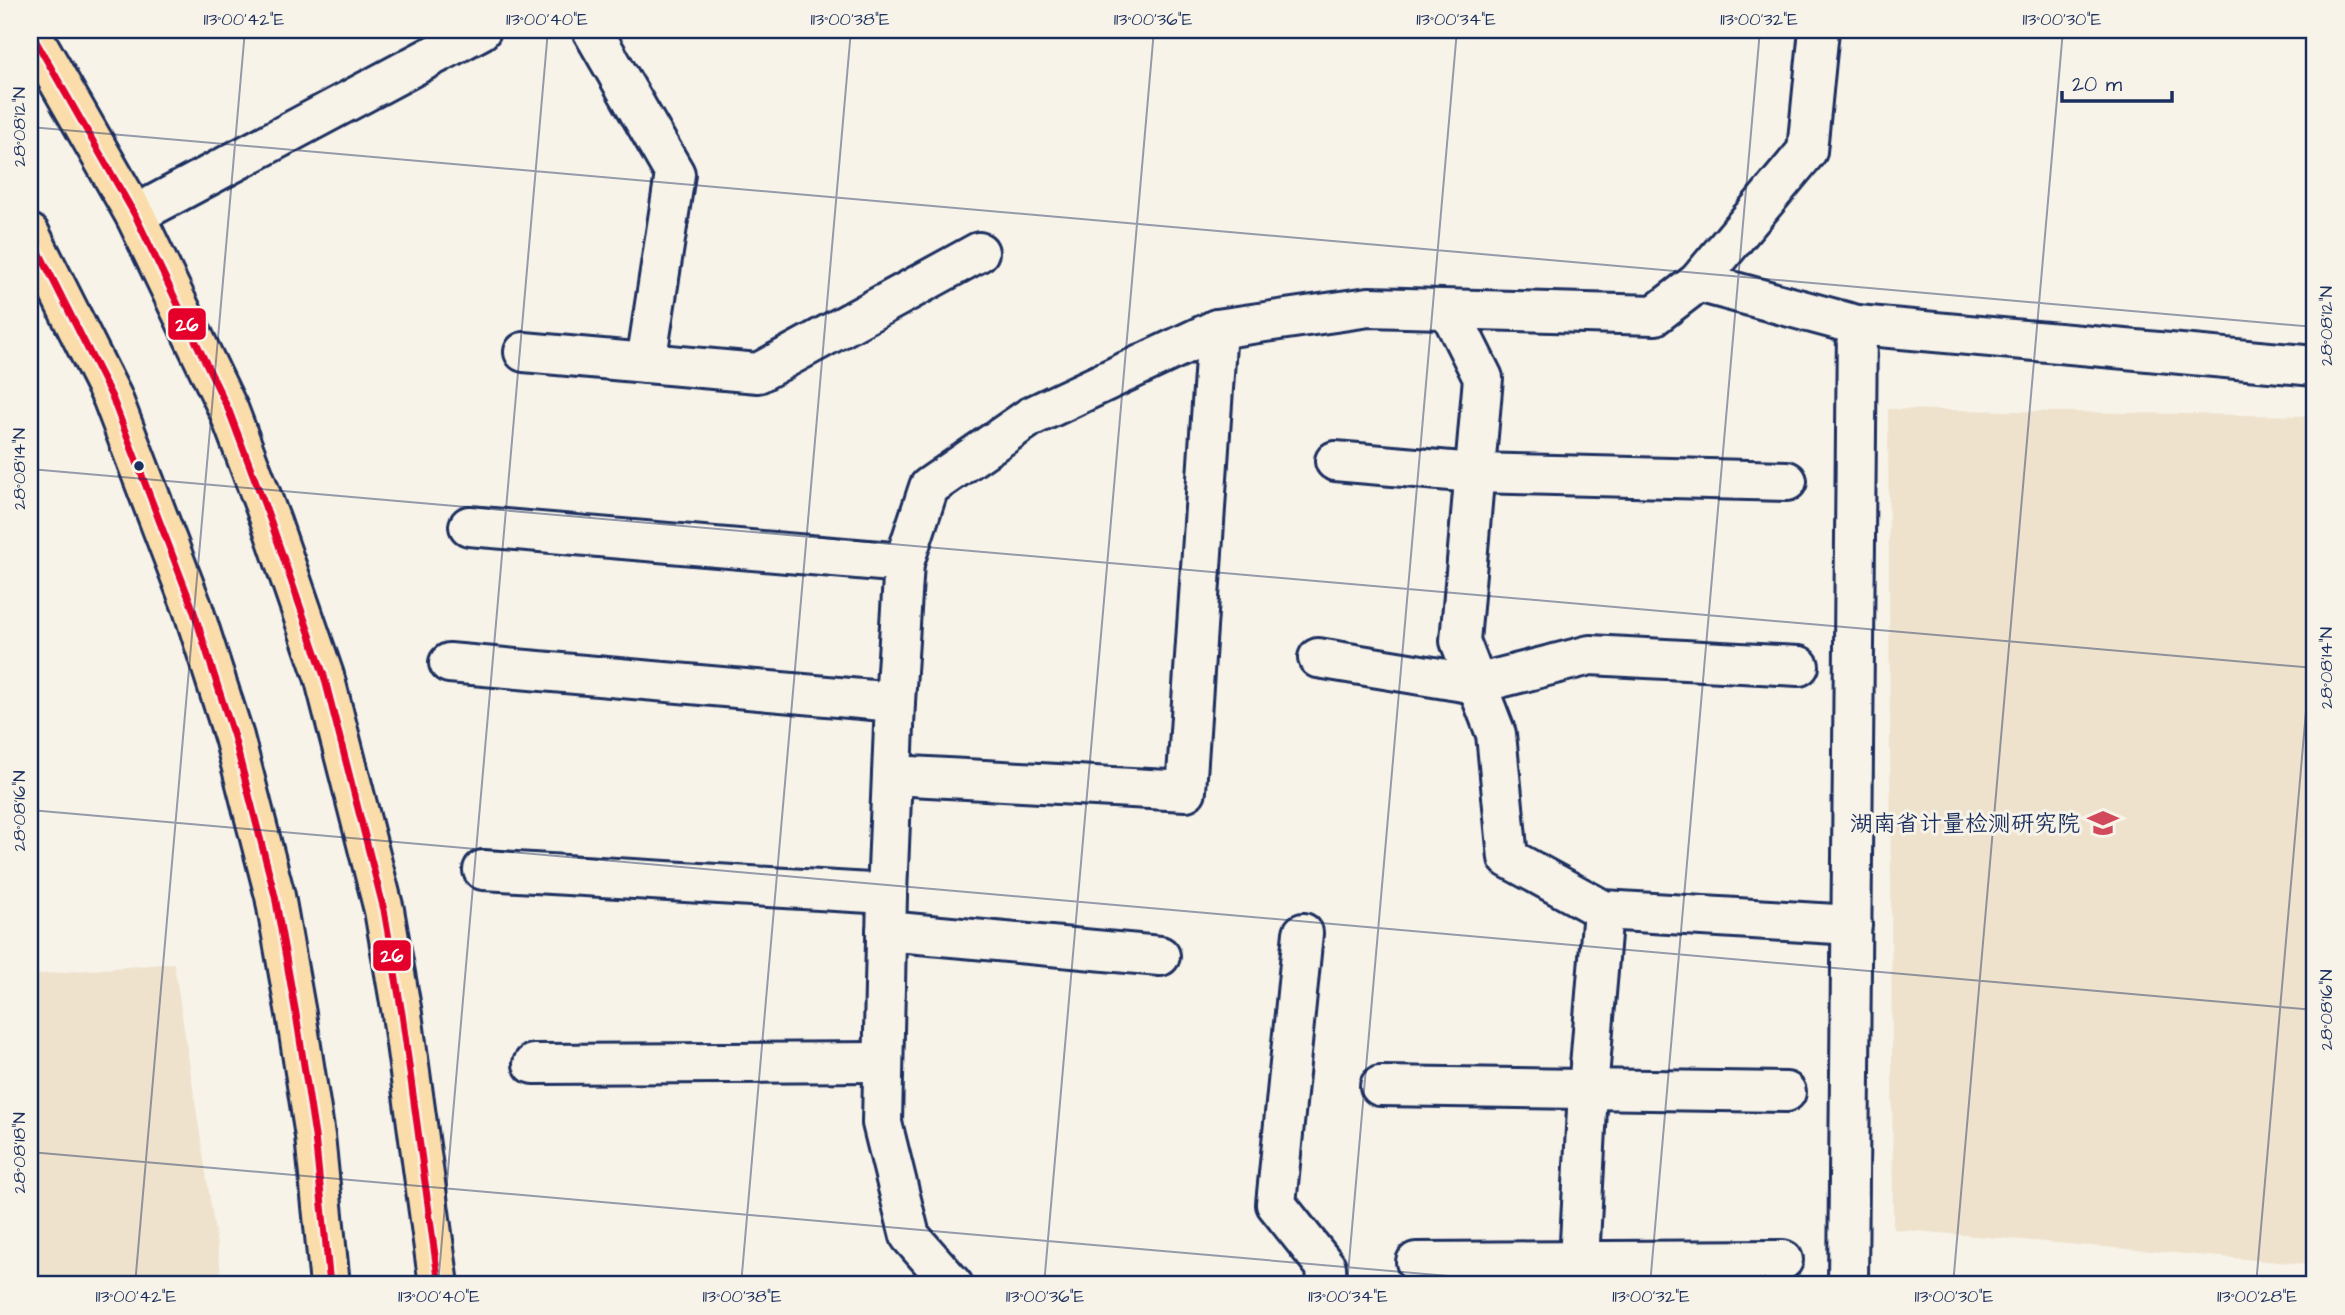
<svg xmlns="http://www.w3.org/2000/svg" width="2345" height="1315" viewBox="0 0 2345 1315" font-family="'Architects Daughter','LXGW WenKai TC',sans-serif">
<style>
.built{fill:#eee2cd}
.lines{fill:none;stroke-linecap:round;stroke-linejoin:round}
.minor-casing{stroke:#1b2f5e;stroke-width:44}
.major-casing{stroke:#1b2f5e;stroke-width:44}
.minor{stroke:#f7f3e8;stroke-width:38}
.major{stroke:#faddab;stroke-width:38}
.bus-1-casing{stroke:#f7f3e8;stroke-width:12}
.bus-1{stroke:#e4002b;stroke-width:7}
.ticks{fill:none;stroke:#1b2f5e;stroke-width:2;stroke-opacity:0.45}
.bus-dot{fill:#1b2f5e;stroke:#f7f3e8;stroke-width:2.5}
.labels{text-anchor:middle;stroke-width:6;stroke-linejoin:round;paint-order:stroke}
.poi-label{font-size:23px;fill:#1b2f5e;stroke:#f7f3e8;text-anchor:end}
.line-badge{stroke:#f7f3e8;stroke-width:2.5}
.badge-label{font-size:19px;text-anchor:middle;font-weight:bold;fill:#fff}
.neatline{fill:none;stroke:#1b2f5e;stroke-width:2.5}
.ticks-label{font-size:18px;text-anchor:middle;fill:#1b2f5e}
</style>
<rect width="100%" height="100%" fill="#f7f3e8"/>
<filter id="ink" filterUnits="userSpaceOnUse"><feTurbulence type="fractalNoise" baseFrequency=".0143" numOctaves="2"/><feDisplacementMap in="SourceGraphic" scale="14" xChannelSelector="R" yChannelSelector="G"/><feConvolveMatrix kernelMatrix="1 2 1 2 8 2 1 2 1" color-interpolation-filters="sRGB"/></filter>
<g filter="url(#ink)">
<!-- built -->
<g class="built">
<path d="M1888,409L2315,416V1265L1893,1229Z"/>
<path d="M174,963L223,1285H30V975Z"/>
</g>
<g class="lines">
<!-- minor casing -->
<g class="minor-casing">
<g id="minor">
<path d="M592,30L675,174L646,363"/>
<path d="M135,215L481,30"/>
<path d="M1698,282L1857,325L2315,366"/>
<path d="M1449,310L1483,378L1460,641L1496,734L1508,858L1603,910L1852,925"/>
<path d="M524,352L758,373L979,252"/>
<path d="M1335,461L1474,473L1787,481"/>
<path d="M469,526L904,563"/>
<path d="M1318,658L1476,684L1590,655L1799,666"/>
<path d="M449,663L895,702"/>
<path d="M892,775L1186,791L1217,329"/>
<path d="M483,870L887,894"/>
<path d="M886,931L1160,956"/>
<path d="M1303,933L1276,1204L1326,1267L1327,1285"/>
<path d="M533,1064L883,1062"/>
<path d="M1380,1086L1786,1092"/>
<path d="M1579,1261L1588,1090L1603,910"/>
<path d="M1416,1262L1783,1260"/>
<path d="M953,1285L910,1236L882,1123L887,894L895,702L904,563L929,487L1030,417L1217,329L1369,307L1655,315L1698,282L1807,151L1819,30"/>
<path d="M1848,1285L1857,325"/>
</g>
</g>
<!-- major casing -->
<g class="major-casing">
<g id="major">
<path d="M30,31L135,215L229,411L271,522L324,676L384,910L402,1014L439,1285"/>
<path d="M30,234L112,397L193,609L234,737L275,896L296,1014L315,1136L330,1285"/>
</g>
</g>
<!-- minor -->
<use href="#minor" class="minor"/>
<!-- major -->
<use href="#major" class="major"/>
<!-- bus-1 casing -->
<g class="bus-1-casing">
<g id="bus-1">
<path d="M30,31L135,215L229,411L271,522L324,676L384,910L402,1014L439,1285"/>
<path d="M30,234L112,397L193,609L234,737L275,896L296,1014L315,1136L330,1285"/>
</g>
</g>
<!-- bus-1 -->
<use href="#bus-1" class="bus-1"/>
</g>
</g>
<!-- ticks -->
<path class="ticks" d="M30,127L2315,327M30,469L2315,668M30,810L2315,1010M30,1152L1551,1285M135,1285L245,30M438,1285L548,30M741,1285L851,30M1044,1285L1154,30M1347,1285L1457,30M1650,1285L1760,30M1953,1285L2063,30M2256,1285L2315,608"/>
<!-- icons -->
<defs>
<g id="university-bare" transform="scale(2.415)"><path d="M0-5L7-2L0 1L-7-2ZM-4 1L0 2.5L4 1V4Q0 6-4 4Z" fill="#d1495b" stroke="#f7f3e8" stroke-width="2.5" paint-order="stroke"/></g>
</defs>
<g fill-rule="evenodd">
<use href="#university-bare" x="2103" y="823"/>
</g>
<!-- markers -->
<circle class="bus-dot" cx="139" cy="466" r="6"/>
<g class="labels">
<!-- poi labels -->
<g class="poi-label">
<text x="2080" y="831">湖南省计量检测研究院</text>
</g>
</g>
<g class="line-badge">
<rect x="167" y="307" width="40" height="34" rx="7" fill="#e4002b"/>
<rect x="372" y="939" width="40" height="33" rx="7" fill="#e4002b"/>
</g>
<g class="badge-label">
<text x="187" y="331">26</text>
<text x="392" y="962">26</text>
</g>
<!-- margin -->
<rect width="2345" height="1315" fill="none" stroke="#f7f3e8" stroke-width="77"/>
<!-- scale -->
<path d="M2062 91v10h110v-10" fill="none" stroke="#1b2f5e" stroke-width="3.5"/>
<text x="2072" y="91" font-size="21" fill="#1b2f5e" stroke="#f7f3e8" stroke-width="5" paint-order="stroke">20 m</text>
<rect x="38" y="38" width="2268" height="1238" class="neatline"/>
<g class="ticks-label">
<text x="244" y="25">113°00'42"E</text>
<text x="547" y="25">113°00'40"E</text>
<text x="850" y="25">113°00'38"E</text>
<text x="1153" y="25">113°00'36"E</text>
<text x="1456" y="25">113°00'34"E</text>
<text x="1759" y="25">113°00'32"E</text>
<text x="2062" y="25">113°00'30"E</text>
<text transform="translate(19 127) rotate(-90)" y="6">28°08'12"N</text>
<text transform="translate(2326 326) rotate(-90)" y="6">28°08'12"N</text>
<text transform="translate(19 469) rotate(-90)" y="6">28°08'14"N</text>
<text transform="translate(2326 668) rotate(-90)" y="6">28°08'14"N</text>
<text transform="translate(19 811) rotate(-90)" y="6">28°08'16"N</text>
<text transform="translate(2326 1010) rotate(-90)" y="6">28°08'16"N</text>
<text transform="translate(19 1153) rotate(-90)" y="6">28°08'18"N</text>
<text x="136" y="1302">113°00'42"E</text>
<text x="439" y="1302">113°00'40"E</text>
<text x="742" y="1302">113°00'38"E</text>
<text x="1045" y="1302">113°00'36"E</text>
<text x="1348" y="1302">113°00'34"E</text>
<text x="1651" y="1302">113°00'32"E</text>
<text x="1954" y="1302">113°00'30"E</text>
<text x="2257" y="1302">113°00'28"E</text>
</g>
</svg>
